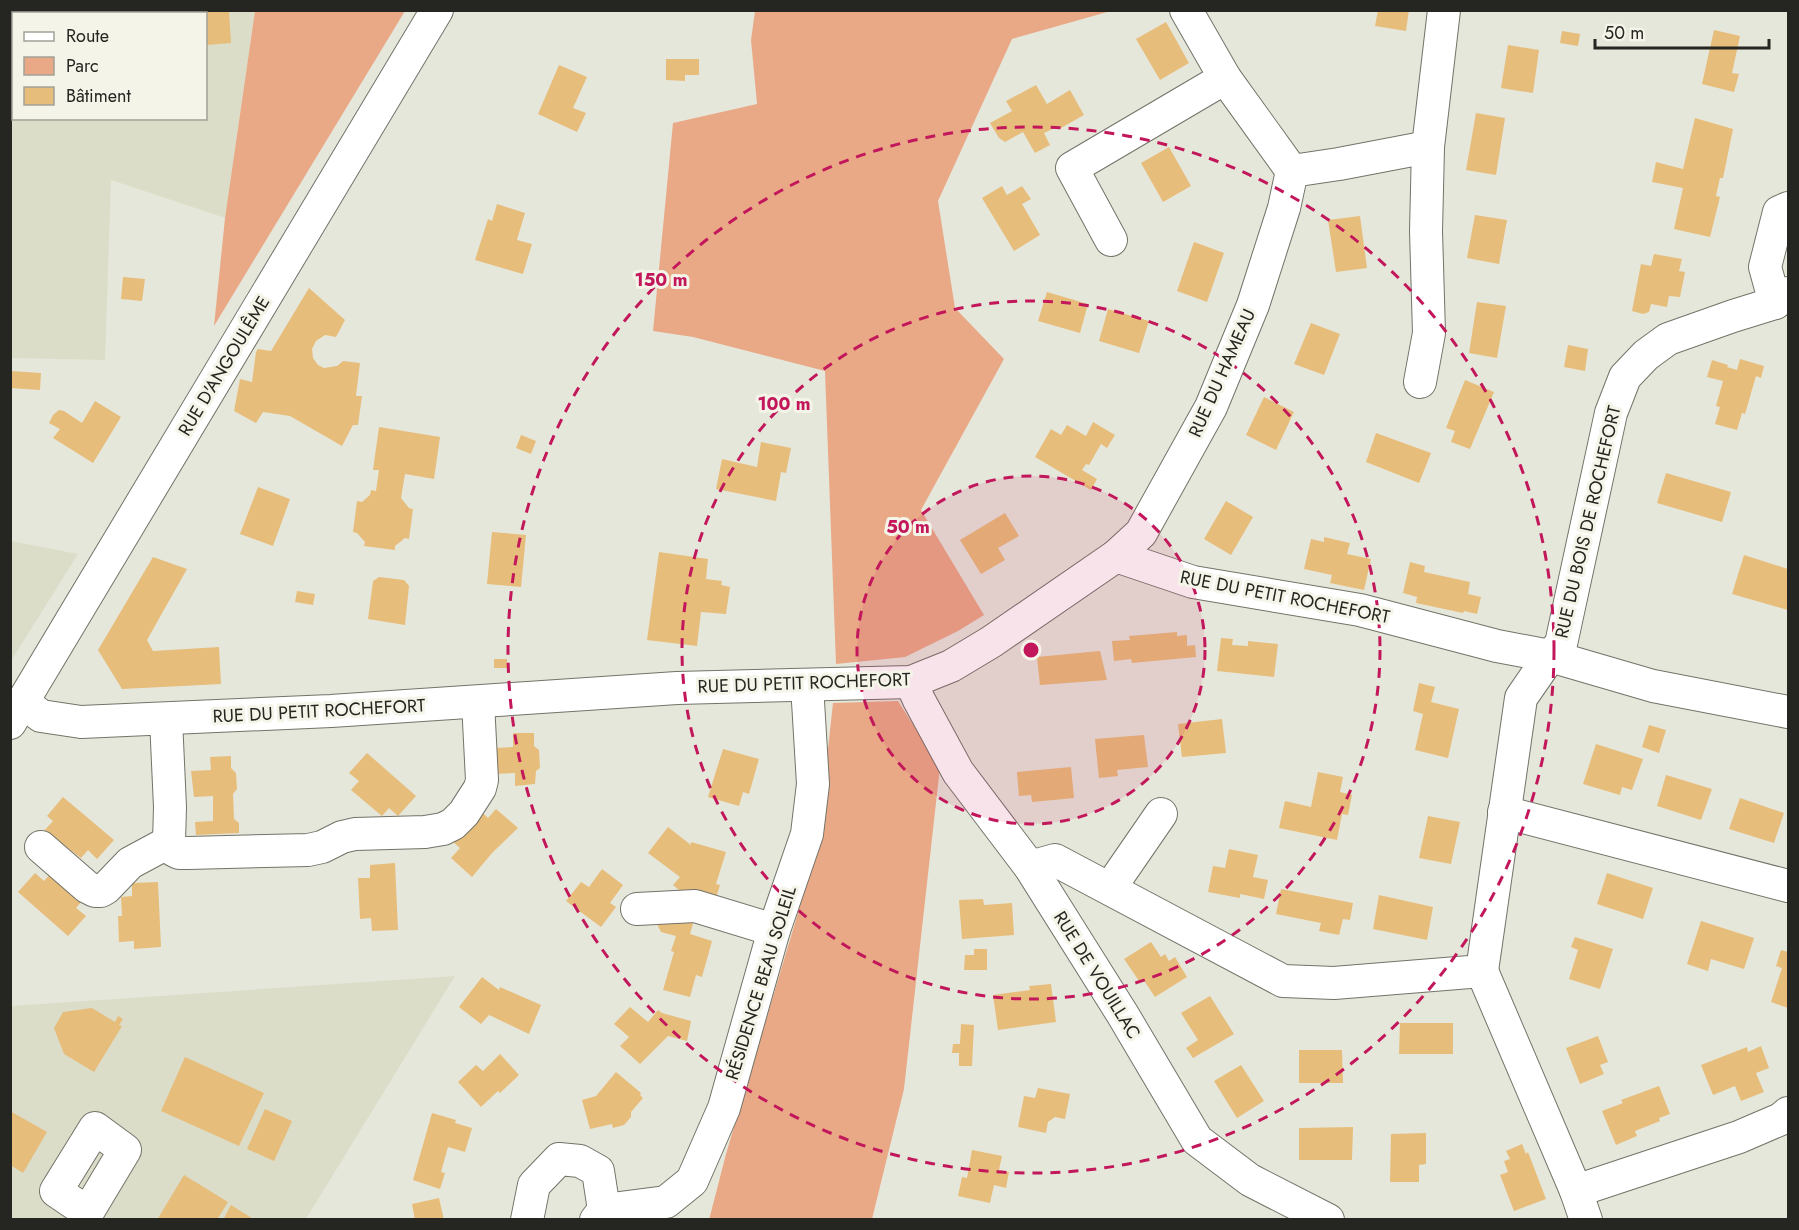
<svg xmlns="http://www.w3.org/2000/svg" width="1799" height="1230" viewBox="0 0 1799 1230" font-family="Jost,sans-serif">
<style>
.built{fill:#dcddc9;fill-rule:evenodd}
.green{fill:#e9a987}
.building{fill:#e7bd7b}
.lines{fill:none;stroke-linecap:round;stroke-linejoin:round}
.minor-casing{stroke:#737369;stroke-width:34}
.minor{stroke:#fff;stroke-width:32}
.ring{fill:none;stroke:#c2185b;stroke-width:3;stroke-dasharray:10 8}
.labels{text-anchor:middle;stroke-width:6;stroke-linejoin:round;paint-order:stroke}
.street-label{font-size:18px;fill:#252521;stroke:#f4f4e8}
.centre{fill:#c2185b;stroke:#f4f4e8;stroke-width:3}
.ring-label{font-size:18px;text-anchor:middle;font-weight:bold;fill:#c2185b;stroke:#f4f4e8;stroke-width:6;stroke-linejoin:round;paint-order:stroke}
</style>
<rect width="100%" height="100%" fill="#e6e7db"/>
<!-- built -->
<g class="built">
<path d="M11,11H255L225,218L111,180L105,360L11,358ZM14,14H206V118H14Z"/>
<path d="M11,541L78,554L11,661L10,541Z"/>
<path d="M455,976L306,1219L11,1220V1006Z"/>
</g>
<!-- green -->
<g class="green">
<path d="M255,11H405L214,326L225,218Z"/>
<path d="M755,11H1111L1012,39L938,201L955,308L1004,359L921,510L984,615L958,631L905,657L836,664L825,371L693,337L653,331L673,123L757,104L751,40Z"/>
<path d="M898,701L940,767L904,1089L872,1219L709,1220L726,1154L798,913L820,822L833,703Z"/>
</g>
<!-- building -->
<g class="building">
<path d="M80,10H229L231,43L206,45V14H80Z"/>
<path d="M1378,10H1409L1406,31L1375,26Z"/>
<path d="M1166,22L1189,63L1160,80L1136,39Z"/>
<path d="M1714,30L1740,36L1732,73L1739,74L1734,92L1702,84Z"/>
<path d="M1562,31L1580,34L1578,46L1560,43Z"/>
<path d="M1508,45L1539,50L1533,93L1501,88Z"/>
<path d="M666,59H699V75H685V81L666,80Z"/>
<path d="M559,65L587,77L573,108L586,113L577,132L538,114Z"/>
<path d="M1036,85L1047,104L1070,90L1084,115L1061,128L1059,126L1044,133L1050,145L1035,153L1023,132L1005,142L999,138L990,123L1012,111L1006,101Z"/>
<path d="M1476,113L1505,118L1496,175L1466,170Z"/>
<path d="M1695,118L1733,129L1723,178H1720L1716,196L1720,197L1710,237L1674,229L1683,188L1652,182L1656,162L1683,169Z"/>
<path d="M1169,147L1191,186L1163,202L1141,163Z"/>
<path d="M1002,186L1007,195L1022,186L1031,199L1022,204L1040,235L1014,251L982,198Z"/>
<path d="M497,204L525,213L517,240L532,244L523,274L475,260L488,219L492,221Z"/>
<path d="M1475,215L1507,220L1499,264L1467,258Z"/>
<path d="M1360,216L1367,268L1336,272L1328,220Z"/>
<path d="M1194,242L1224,253L1207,302L1177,291Z"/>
<path d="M1654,254L1682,259L1679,271L1685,272L1680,297L1669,296L1667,307L1651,304L1649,312L1643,314L1632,311L1641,264L1651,266Z"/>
<path d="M123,277L145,279L142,301L121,299Z"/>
<path d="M309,288L345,320L336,337L325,335L316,341L312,349L313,358L318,365L324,368L337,366L343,361L360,363L356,396H362L358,425H353L342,446L290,416L263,412L256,423L234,411L240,379L252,382L256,352L258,349L271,351Z"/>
<path d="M1047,292L1088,304L1080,333L1038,321Z"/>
<path d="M1477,302L1506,306L1497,358L1469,353Z"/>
<path d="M1108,309L1149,321L1139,353L1099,341Z"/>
<path d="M1311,323L1340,334L1324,375L1294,364Z"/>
<path d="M1568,345L1588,349L1585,371L1564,367Z"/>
<path d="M1740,359L1764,366L1761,378L1756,376L1745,414L1742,413L1737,430L1715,424L1720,407L1716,406L1723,381L1707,377L1712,360L1728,365L1727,367L1737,370Z"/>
<path d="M10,371L41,373L40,390L10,388Z"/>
<path d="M1465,380L1494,392L1470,449L1451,442L1455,431L1446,428Z"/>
<path d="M1264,397L1294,412L1276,450L1246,435Z"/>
<path d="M95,401L121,417L93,463L53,438L60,429L49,423L53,415L59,410L64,411L82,423Z"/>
<path d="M1093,422L1115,435L1107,448L1101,444L1089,465L1086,464L1082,470L1097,479L1091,490L1035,457L1051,429L1061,435L1067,425L1086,436Z"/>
<path d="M379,427L440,437L434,479L405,474L401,498L409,508L413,509L409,539L405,538L395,546V550L364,546L365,542L357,533L353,532L357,501L362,502L370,495L371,490L376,491L379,470H373Z"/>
<path d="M1376,433L1431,453L1419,483L1366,462Z"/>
<path d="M521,435L536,441L531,454L516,448Z"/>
<path d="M761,442L791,448L786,473L781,472L776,501L716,489L722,459L757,467Z"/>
<path d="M1666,473L1731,492L1722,522L1657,503Z"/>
<path d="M258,487L290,499L273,546L240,534Z"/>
<path d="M1226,501L1253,517L1231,555L1204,539Z"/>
<path d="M1005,513L1019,536L998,548L1005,560L981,574L960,540Z"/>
<path d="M492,532L526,535L521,587L487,584Z"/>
<path d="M1324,537L1350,543L1347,554L1371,559L1364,590L1330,583L1332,575L1304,569L1311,539L1324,542Z"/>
<path d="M659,552L708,559L706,579L722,581L721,585L730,587L726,614L701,612L697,646L647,640Z"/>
<path d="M1744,555L1788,569V610L1732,594Z"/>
<path d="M153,557L187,569L147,640L153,651L219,647L221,684L122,689L98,650Z"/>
<path d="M1410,562L1425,566L1424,572L1470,582L1468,594L1481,597L1477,614L1464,611L1463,613L1416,603L1417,597L1403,593Z"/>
<path d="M379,577L404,580L409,586L405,625L368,619L373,581Z"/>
<path d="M297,591L315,594L313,605L295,602Z"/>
<path d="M1177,632V636L1187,635V646L1195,645L1196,657L1132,663L1131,659L1114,661L1112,641L1130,640L1129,636Z"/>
<path d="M1221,638L1233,639L1232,645L1248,646V641L1278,644L1274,677L1217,671Z"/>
<path d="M1100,651L1107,680L1040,685L1037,657Z"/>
<rect x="494" y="659" width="13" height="9"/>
<path d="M1419,683L1435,687L1431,702L1459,709L1448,758L1415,750L1423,714L1413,711Z"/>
<path d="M1222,719L1226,753L1182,757L1178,724Z"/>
<path d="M1649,725L1666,730L1659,753L1642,747Z"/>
<path d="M513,733H534V746L539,750L540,768L536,771L535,784L515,786V773L495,774L494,748L513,747Z"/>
<path d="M1144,735L1148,767L1117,770L1118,776L1099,778L1095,739Z"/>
<path d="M1596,744L1643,759L1632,790L1622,787L1620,795L1583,784Z"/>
<path d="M723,749L759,759L749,794L743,792L739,806L708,797Z"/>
<path d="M367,753L416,796L398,816L389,808L382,816L351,790L359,781L349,773Z"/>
<path d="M231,756V768L236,773L237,789L233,794L234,819L239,823V833L196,835L195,822L213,821V796L194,797L191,771L211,770L210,757Z"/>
<path d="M1071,767L1074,798L1032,802L1031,795L1019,796L1017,772Z"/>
<path d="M1318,772L1343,777L1340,792L1352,795L1348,815L1342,814L1337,840L1279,828L1285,801L1311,807Z"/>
<path d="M1666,775L1712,789L1701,820L1657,806Z"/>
<path d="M63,797L114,840L97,859L88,850L81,858L65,846L62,849L43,832L53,821L47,816Z"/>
<path d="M1740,798L1784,813L1774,843L1729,829Z"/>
<path d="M496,809L518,828L492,853L472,877L451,858L460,848L452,841L481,811L488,818Z"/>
<path d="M1428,816L1460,822L1451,864L1419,858Z"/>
<path d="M668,827L691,845V842L726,852L716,884L720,885L714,904L686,896L673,885L680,877L648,853Z"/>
<path d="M1229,849L1258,855L1253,877L1268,880L1264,899L1240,894V898L1208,892L1213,866L1225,868Z"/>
<path d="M395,863L398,930L372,931L371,918L360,919L358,878H370V865Z"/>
<path d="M602,869L623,885L610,903L616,907L601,927L566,901L581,882L589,887Z"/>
<path d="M35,873L44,881L51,873L82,901L76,908L86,916L68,936L18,892Z"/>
<path d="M1607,873L1653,888L1643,919L1597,904Z"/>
<path d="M158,882L161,947L134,949V941L119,942L118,916H122L121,897L132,896V883Z"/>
<path d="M1281,889L1353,903L1350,920L1343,919L1339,935L1319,931L1321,923L1276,914Z"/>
<path d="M1379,895L1433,907L1427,940L1373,929Z"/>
<path d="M983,899L984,905L1012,903L1014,935L962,939L959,900Z"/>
<path d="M677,915L694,920L690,934L712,941L702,977L696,975L690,997L663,990L674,952L671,951L676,936L661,932L657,924Z"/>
<path d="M1701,921L1754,938L1744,969L1711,959L1708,971L1687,964Z"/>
<path d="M1575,937L1613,949L1600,989L1569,979L1578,950L1571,947Z"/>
<path d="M1151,942L1161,957L1165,954L1169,961L1175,957L1187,977L1155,997L1143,979L1139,981L1124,959Z"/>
<path d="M974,949H987V970H964L965,955H974Z"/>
<path d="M1781,950L1788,952V1008L1771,1002L1782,968L1776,966Z"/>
<path d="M482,977L499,990L500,987L541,1005L529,1034L489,1015L481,1024L459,1007Z"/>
<path d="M1051,984L1056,1022L998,1030L993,995L1030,990L1029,986Z"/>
<path d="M1210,996L1234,1034L1193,1058L1186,1048L1198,1040L1181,1013Z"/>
<path d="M630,1007L648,1022L658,1010L662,1013L691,1021L687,1041L668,1036L640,1064L620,1046L629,1037L614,1024Z"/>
<path d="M92,1008L115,1022L118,1016L123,1019L119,1025L122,1026L94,1072L64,1054L54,1028L63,1012Z"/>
<path d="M1400,1023H1453V1054H1399Z"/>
<path d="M961,1024L974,1025L972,1066H959V1053H952L953,1044H960Z"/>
<path d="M1598,1036L1608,1062L1600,1065L1604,1074L1580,1084L1566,1048Z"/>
<path d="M1761,1046L1769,1068L1756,1073L1764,1092L1741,1101L1735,1086L1713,1095L1701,1065L1747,1047L1748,1052Z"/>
<path d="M1299,1050H1342L1343,1083H1299Z"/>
<path d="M500,1054L519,1075L500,1093L498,1091L481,1107L458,1082L476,1065L483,1071Z"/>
<path d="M185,1057L264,1093L239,1146L161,1111Z"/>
<path d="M1241,1065L1264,1101L1237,1118L1214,1081Z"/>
<path d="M616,1072L641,1093L640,1095L643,1098L631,1112V1117L624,1125L613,1128L612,1124L590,1129L582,1100L596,1096Z"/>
<path d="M1659,1086L1670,1114L1659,1118L1660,1121L1635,1131L1637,1136L1616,1145L1602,1111L1623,1103L1621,1100Z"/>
<path d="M1038,1088L1070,1094L1065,1119L1055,1117L1048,1122L1046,1133L1018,1127L1024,1096L1035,1098Z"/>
<path d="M265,1109L292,1121L274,1161L247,1149Z"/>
<path d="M10,1111L47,1132L23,1173L10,1165Z"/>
<path d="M432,1113L456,1120L455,1123L472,1128L465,1152L448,1147L441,1172L445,1173L440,1189L413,1180Z"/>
<path d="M1353,1127L1352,1160H1299V1128Z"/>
<path d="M1426,1133V1164L1419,1165V1182H1390L1391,1134Z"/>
<path d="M1522,1144L1526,1154L1528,1152L1546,1199L1514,1211L1500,1175L1508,1172L1504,1161L1510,1159L1506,1151Z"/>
<path d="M972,1150L1002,1156L999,1170L1009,1172L1006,1188L994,1185L990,1203L958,1196L962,1177L967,1178Z"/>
<path d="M184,1175L228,1202L217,1220H157Z"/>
<path d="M439,1198L444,1220H415L412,1204Z"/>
<path d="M231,1205L255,1220H223Z"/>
</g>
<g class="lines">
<!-- minor casing -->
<g class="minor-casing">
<g id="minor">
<path d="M1186,10L1225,78L1292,171"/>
<path d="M1111,240L1072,168L1225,78"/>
<path d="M1775,303L1765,267L1779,212L1788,208"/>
<path d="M1420,382L1429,333L1426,231L1428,147L1444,10"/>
<path d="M1116,556L1141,533L1211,407L1253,305L1284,208L1292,171L1339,164L1428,147"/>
<path d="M911,682L919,700L958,772L1030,867L1123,1015L1197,1140L1250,1180L1328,1220"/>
<path d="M23,702L41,716L81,722L331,711L677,688L911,682L951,666L991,642L1116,556L1193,582L1360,610L1497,646L1550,656L1653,686L1788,712"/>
<path d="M166,719L170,807L169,842L173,850L179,853H188L308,850L322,847L342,837L355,834L425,832L443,829L453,824L464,813L480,788L482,780L478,702"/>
<path d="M10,723L437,10"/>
<path d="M1504,812L1788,886"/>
<path d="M41,847L87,887L95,891H101L106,888L130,863L169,842"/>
<path d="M1030,867L1055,860L1283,981L1334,983L1482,971L1521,698L1550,656L1561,644L1611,413L1625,377L1646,355L1668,339L1733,316L1775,303L1788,293"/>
<path d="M1110,888L1161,814"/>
<path d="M637,909L695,906L774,930"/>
<path d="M1482,971L1576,1191L1739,1137L1781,1119L1788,1113"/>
<path d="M1576,1191L1586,1220"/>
<path d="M83,1220L125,1150L95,1128L56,1191L87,1212"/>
<path d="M527,1220L534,1185L559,1159L580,1161L598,1171L604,1210"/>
<path d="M596,1220L604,1210L666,1202L692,1181L724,1108L774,930L807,834L813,784L807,685"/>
</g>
</g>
<!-- minor -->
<use href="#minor" class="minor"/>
</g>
<!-- distance rings -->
<circle cx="1031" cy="650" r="174" fill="#c2185b" fill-opacity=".12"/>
<g class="ring">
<circle cx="1031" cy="650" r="174"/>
<circle cx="1031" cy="650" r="349"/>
<circle cx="1031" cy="650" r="523"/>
</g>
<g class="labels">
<!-- street labels -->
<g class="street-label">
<text transform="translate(224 366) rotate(-59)" y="6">RUE D'ANGOULÊME</text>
<text transform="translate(1222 373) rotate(-66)" y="6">RUE DU HAMEAU</text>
<text transform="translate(1588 522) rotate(-77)" y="6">RUE DU BOIS DE ROCHEFORT</text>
<text transform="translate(1285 597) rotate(11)" y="6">RUE DU PETIT ROCHEFORT</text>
<text transform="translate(804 683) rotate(-2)" y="6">RUE DU PETIT ROCHEFORT</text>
<text transform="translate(319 711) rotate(-3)" y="6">RUE DU PETIT ROCHEFORT</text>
<text transform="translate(1097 975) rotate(58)" y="6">RUE DE VOUILLAC</text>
<text transform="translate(761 983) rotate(-73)" y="6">RÉSIDENCE BEAU SOLEIL</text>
</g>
</g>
<circle cx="1031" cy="650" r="9" class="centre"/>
<g class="ring-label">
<text x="661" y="286">150 m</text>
<text x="784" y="410">100 m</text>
<text x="908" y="533">50 m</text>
</g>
<!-- border -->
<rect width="1799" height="1230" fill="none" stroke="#252521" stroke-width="24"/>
<!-- legend -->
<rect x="12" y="12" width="195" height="108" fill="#f4f4e8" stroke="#a1a198" stroke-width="1.5"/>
<rect x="24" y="32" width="30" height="9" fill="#ffffff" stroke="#a1a198" stroke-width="1.5"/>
<text x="66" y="42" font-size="18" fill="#252521">Route</text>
<rect x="24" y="57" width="30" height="18" fill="#e9a987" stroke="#a1a198" stroke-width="1.5"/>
<text x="66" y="72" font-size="18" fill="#252521">Parc</text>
<rect x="24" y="87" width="30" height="18" fill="#e7bd7b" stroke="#a1a198" stroke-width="1.5"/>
<text x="66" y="102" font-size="18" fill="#252521">Bâtiment</text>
<!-- scale -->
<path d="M1595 39v9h174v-9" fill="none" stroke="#252521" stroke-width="3"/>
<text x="1604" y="39" font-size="18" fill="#252521" stroke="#f4f4e8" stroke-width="4.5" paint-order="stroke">50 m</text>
</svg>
